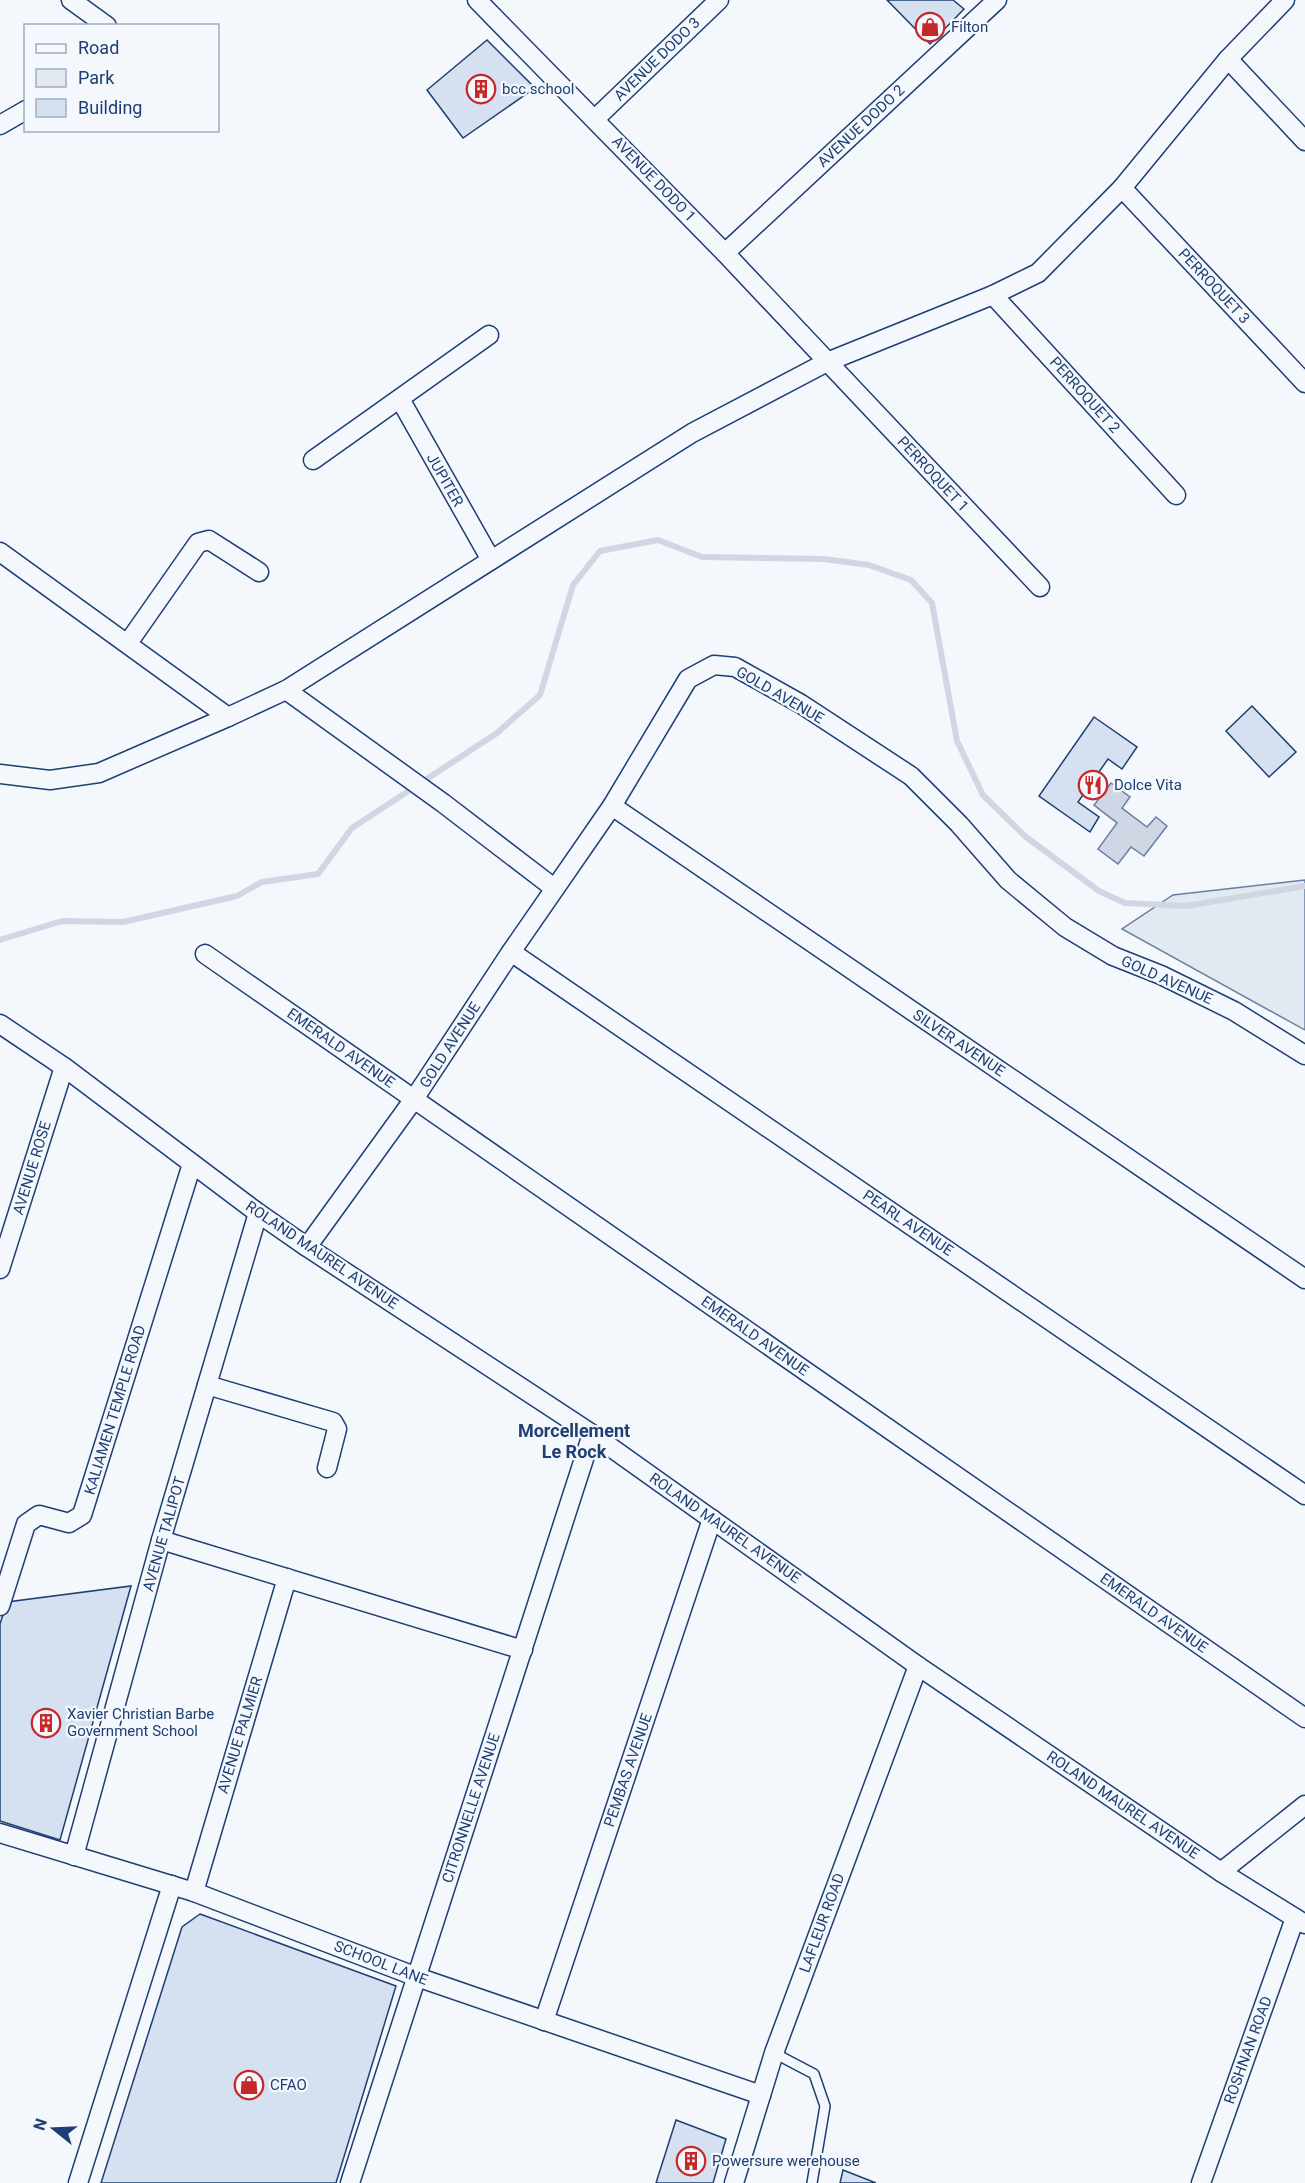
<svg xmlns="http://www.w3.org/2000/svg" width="1305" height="2183" viewBox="0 0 1305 2183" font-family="Roboto,sans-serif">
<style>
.green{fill:#e3e9f0;stroke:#687fa3;stroke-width:1.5}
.water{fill:#cfd7e4;stroke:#687fa3;stroke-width:1.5}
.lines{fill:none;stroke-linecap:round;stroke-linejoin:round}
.stream{stroke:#cfd7e4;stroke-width:6}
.building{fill:#d5e0f0;stroke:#1d3f73;stroke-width:1.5}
.lane-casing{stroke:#1d3f73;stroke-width:12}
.street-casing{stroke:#1d3f73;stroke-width:21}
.lane{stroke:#f4f7fb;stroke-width:9}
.street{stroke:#f4f7fb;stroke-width:18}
.labels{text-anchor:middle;stroke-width:4.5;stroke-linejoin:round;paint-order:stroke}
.poi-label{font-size:15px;fill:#1d3f73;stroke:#f4f7fb;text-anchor:start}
.street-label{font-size:15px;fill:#1d3f73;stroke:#f4f7fb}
.quarter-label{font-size:18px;font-weight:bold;fill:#1d3f73;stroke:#f4f7fb}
</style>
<rect width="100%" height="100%" fill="#f4f7fb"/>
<!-- green -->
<path class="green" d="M1305,880V1030L1122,929L1173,895Z"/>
<!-- water -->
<path class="water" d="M1111,783L1130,797L1122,808L1147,827L1156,817L1167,826L1144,856L1131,847L1118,864L1098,849L1117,823L1094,805Z"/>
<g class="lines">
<!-- stream -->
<path class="stream" d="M0,940L62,921L123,922L237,896L262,882L318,874L352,828L497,733L540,695L573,585L600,551L658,540L702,557L824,559L869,565L911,580L932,603L957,741L983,795L1026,837L1099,891L1125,903L1186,906L1305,886"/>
</g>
<!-- building -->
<g class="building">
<path d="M887,0H953L964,9L930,44Z"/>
<path d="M487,40L535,88L463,138L427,90Z"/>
<path d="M1252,706L1296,752L1269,777L1226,731Z"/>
<path d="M1094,717L1137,747L1122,769L1108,759L1078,802L1099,817L1090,832L1039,796Z"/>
<path d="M131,1586L60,1840L0,1821V1624L7,1602Z"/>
<path d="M200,1914L396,1986L336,2183H101L182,1927Z"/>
<path d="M676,2120L726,2139L713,2183H656Z"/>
<path d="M843,2170L876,2183H840Z"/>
</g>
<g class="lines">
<!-- lane casing -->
<g class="lane-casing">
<path id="lane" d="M774,2053L814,2074L825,2106L812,2183"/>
</g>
<!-- street casing -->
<g class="street-casing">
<g id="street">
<path d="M71,0L107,26"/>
<path d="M477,0L725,253L1040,587"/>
<path d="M1228,59L1305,141"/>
<path d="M595,119L719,0"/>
<path d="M0,125L26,110"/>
<path d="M1122,188L1305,383"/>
<path d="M725,253L997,0"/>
<path d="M993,295L1176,495"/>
<path d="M400,399L491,560"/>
<path d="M313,460L489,335"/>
<path d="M0,552L228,717"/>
<path d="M128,643L198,543L209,540L259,572"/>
<path d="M286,690L443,803L554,888"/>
<path d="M0,774L50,780L99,773L228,717L286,690L692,433L827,362L993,295L1038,273L1122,188L1228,59L1285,0"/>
<path d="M612,806L1305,1279"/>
<path d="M511,952L1305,1495"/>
<path d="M205,954L1305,1718"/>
<path d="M0,1024L64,1067L258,1213L307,1247L592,1434L918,1666L1221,1872L1305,1924"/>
<path d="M307,1247L414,1099L511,952L612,806L688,679L714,665L735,667L801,704L911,776L959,824L1008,880L1065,927L1113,956L1161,975L1234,1011L1305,1055"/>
<path d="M0,1269L64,1067"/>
<path d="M207,1385L333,1422L337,1429L327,1468"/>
<path d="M161,1540L523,1650"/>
<path d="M0,1606L26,1524L39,1515L69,1523L82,1515L192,1164"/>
<path d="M0,1833L194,1892L417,1977L761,2095"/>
<path d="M74,1856L161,1540L258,1213"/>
<path d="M1221,1872L1305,1805"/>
<path d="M194,1892L287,1578"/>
<path d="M544,2021L712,1519"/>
<path d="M78,2183L172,1885"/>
<path d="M350,2183L592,1434"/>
<path d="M734,2183L774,2053L918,1666"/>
<path d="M1201,2183L1295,1918"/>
</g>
</g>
<!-- lane -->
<use href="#lane" class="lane"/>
<!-- street -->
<use href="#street" class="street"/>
</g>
<!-- icons -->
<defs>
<g id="shop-ring" transform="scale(1.5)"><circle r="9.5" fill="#f4f7fb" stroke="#c62828" stroke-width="1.5"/><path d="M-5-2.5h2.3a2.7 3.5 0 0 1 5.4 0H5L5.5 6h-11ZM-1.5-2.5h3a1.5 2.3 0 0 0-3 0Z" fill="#c62828"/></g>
<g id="building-ring" transform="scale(1.5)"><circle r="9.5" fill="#f4f7fb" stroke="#c62828" stroke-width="1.5"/><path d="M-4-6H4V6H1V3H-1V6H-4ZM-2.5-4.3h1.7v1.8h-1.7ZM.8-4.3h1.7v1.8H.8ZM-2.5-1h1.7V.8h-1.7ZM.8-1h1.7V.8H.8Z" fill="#c62828"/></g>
<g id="restaurant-ring" transform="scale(1.5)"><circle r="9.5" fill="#f4f7fb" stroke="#c62828" stroke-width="1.5"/><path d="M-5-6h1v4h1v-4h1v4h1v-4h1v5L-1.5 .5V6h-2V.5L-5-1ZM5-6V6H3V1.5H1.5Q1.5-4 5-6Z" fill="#c62828"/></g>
</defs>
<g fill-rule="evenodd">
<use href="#shop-ring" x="930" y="27"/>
<use href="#building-ring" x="481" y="89"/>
<use href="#restaurant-ring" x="1093" y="785"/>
<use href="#building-ring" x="46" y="1723"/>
<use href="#shop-ring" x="249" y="2085"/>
<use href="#building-ring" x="691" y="2161"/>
</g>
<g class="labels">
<!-- poi labels -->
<g class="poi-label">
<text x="951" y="32">Filton</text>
<text x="502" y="94">bcc school</text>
<text x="1114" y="790">Dolce Vita</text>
<text x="67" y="1719">Xavier Christian Barbe<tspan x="67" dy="17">Government School</tspan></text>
<text x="270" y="2090">CFAO</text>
<text x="712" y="2166">Powersure werehouse</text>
</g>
<!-- street labels -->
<g class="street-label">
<text transform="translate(657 59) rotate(-44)" y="5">AVENUE DODO 3</text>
<text transform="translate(861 126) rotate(-43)" y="5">AVENUE DODO 2</text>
<text transform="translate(654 179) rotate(46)" y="5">AVENUE DODO 1</text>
<text transform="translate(1214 286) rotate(47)" y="5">PERROQUET 3</text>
<text transform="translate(1085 395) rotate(48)" y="5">PERROQUET 2</text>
<text transform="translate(933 474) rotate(47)" y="5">PERROQUET 1</text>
<text transform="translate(445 480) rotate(60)" y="5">JUPITER</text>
<text transform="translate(780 695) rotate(30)" y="5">GOLD AVENUE</text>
<text transform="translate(1167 980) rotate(24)" y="5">GOLD AVENUE</text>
<text transform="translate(959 1043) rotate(34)" y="5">SILVER AVENUE</text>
<text transform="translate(450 1045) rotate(-57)" y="5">GOLD AVENUE</text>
<text transform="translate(341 1048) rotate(35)" y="5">EMERALD AVENUE</text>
<text transform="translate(32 1168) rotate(-73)" y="5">AVENUE ROSE</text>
<text transform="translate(908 1223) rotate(34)" y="5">PEARL AVENUE</text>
<text transform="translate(322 1255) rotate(34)" y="5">ROLAND MAUREL AVENUE</text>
<text transform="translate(755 1336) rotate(35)" y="5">EMERALD AVENUE</text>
<text transform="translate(115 1410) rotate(-73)" y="5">KALIAMEN TEMPLE ROAD</text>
<text transform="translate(725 1528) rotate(35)" y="5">ROLAND MAUREL AVENUE</text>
<text transform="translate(164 1534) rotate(-74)" y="5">AVENUE TALIPOT</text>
<text transform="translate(1154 1613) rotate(35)" y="5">EMERALD AVENUE</text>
<text transform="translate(240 1735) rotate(-73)" y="5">AVENUE PALMIER</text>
<text transform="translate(628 1770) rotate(-71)" y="5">PEMBAS AVENUE</text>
<text transform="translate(1123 1805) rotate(34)" y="5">ROLAND MAUREL AVENUE</text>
<text transform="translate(471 1808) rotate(-72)" y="5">CITRONNELLE AVENUE</text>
<text transform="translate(822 1923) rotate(-70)" y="5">LAFLEUR ROAD</text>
<text transform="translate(381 1963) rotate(21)" y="5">SCHOOL LANE</text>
<text transform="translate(1248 2050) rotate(-70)" y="5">ROSHNAN ROAD</text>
</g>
<!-- quarter labels -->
<g class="quarter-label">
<text x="574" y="1437">Morcellement<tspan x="574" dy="21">Le Rock</tspan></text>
</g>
</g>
<!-- legend -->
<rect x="24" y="24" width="195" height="108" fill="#f4f7fb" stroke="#9eadc5" stroke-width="1.5"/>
<rect x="36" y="44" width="30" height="9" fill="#f4f7fb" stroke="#9eadc5" stroke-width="1.5"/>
<text x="78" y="54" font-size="18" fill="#1d3f73">Road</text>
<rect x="36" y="69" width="30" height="18" fill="#e3e9f0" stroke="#9eadc5" stroke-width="1.5"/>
<text x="78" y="84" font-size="18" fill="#1d3f73">Park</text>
<rect x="36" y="99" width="30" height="18" fill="#d5e0f0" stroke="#9eadc5" stroke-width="1.5"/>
<text x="78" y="114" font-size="18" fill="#1d3f73">Building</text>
<!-- north arrow -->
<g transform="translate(54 2129) rotate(288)" stroke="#f4f7fb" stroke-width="4.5" paint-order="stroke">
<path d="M0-4.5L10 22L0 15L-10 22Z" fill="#1d3f73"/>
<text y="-9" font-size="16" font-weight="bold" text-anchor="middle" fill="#1d3f73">N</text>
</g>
</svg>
